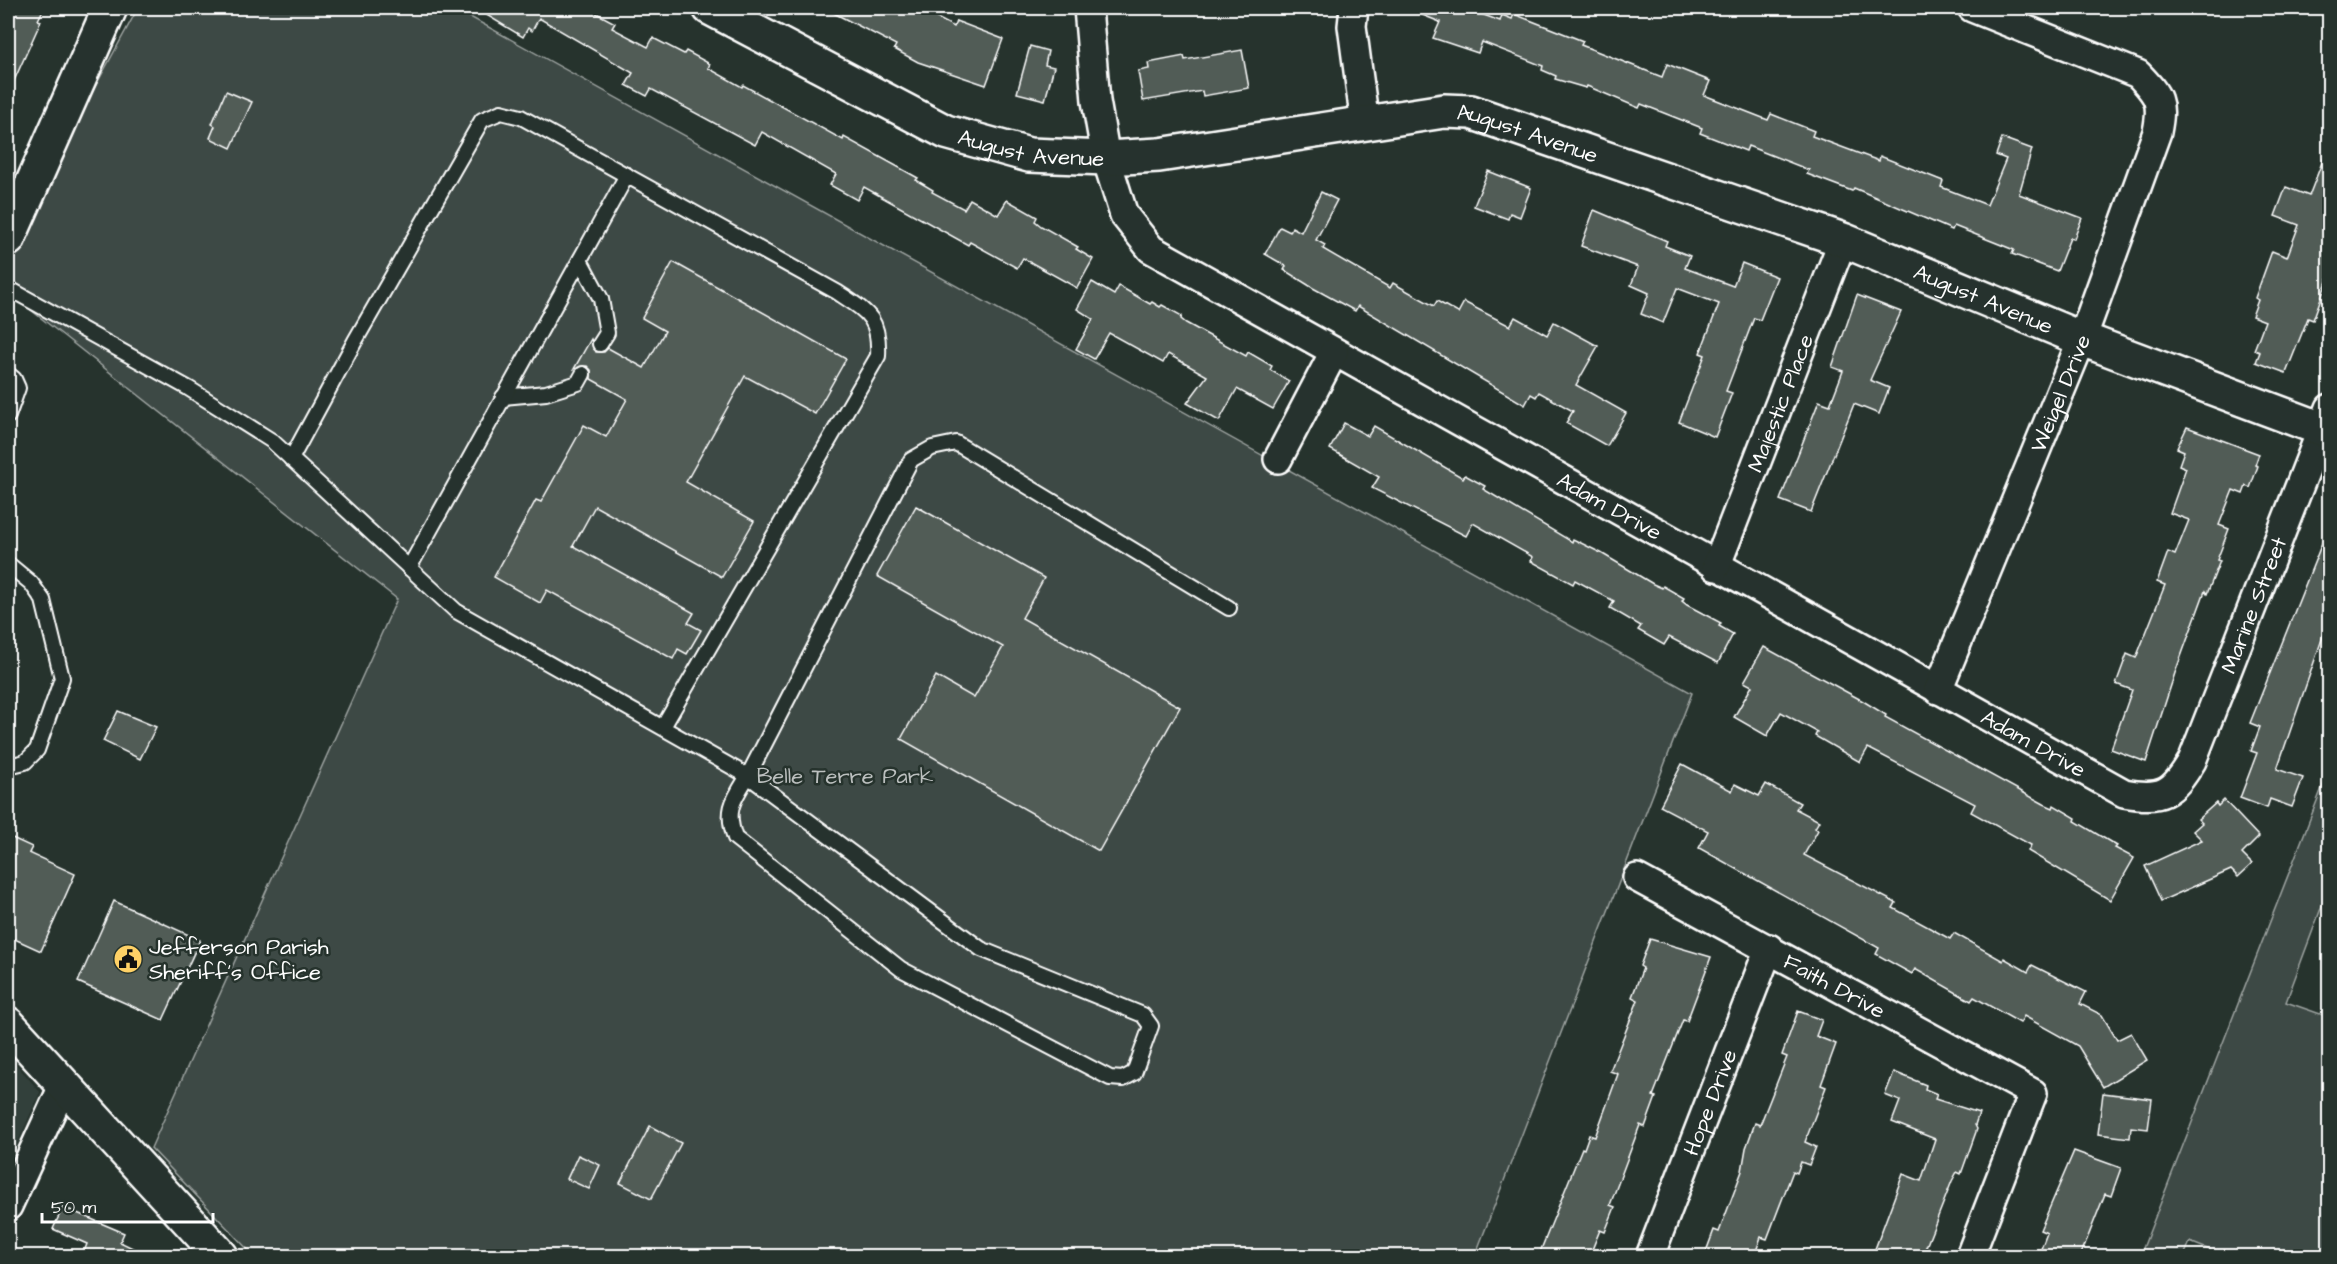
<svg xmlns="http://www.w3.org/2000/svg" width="2337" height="1264" viewBox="0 0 2337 1264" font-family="'Architects Daughter',sans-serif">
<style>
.built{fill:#333f3a}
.green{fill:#3e4944;stroke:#9ea4a2;stroke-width:1.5}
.building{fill:#515c57;stroke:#fff;stroke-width:1.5}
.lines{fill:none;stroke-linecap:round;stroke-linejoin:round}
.lane-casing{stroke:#fff;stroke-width:18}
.street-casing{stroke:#fff;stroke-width:32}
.secondary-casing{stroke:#fff;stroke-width:38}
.lane{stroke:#26332d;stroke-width:14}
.street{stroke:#26332d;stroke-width:27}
.secondary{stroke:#26332d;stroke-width:33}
.labels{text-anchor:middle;stroke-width:5;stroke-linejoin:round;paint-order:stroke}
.street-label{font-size:22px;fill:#fff;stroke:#26332d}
.park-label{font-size:22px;fill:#bbbfbe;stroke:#26332d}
.poi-label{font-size:22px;fill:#fff;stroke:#26332d;text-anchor:start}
</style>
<rect width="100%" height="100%" fill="#26332d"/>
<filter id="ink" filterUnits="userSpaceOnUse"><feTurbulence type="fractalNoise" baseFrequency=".0167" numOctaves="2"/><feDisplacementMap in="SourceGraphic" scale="12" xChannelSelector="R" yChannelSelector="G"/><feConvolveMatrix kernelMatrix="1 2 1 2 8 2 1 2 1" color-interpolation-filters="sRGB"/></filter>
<g filter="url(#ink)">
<!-- built -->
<path class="built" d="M8,1055L40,1092L8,1165Z"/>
<!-- green -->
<g class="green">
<path d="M138,8H454L1692,693L1475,1256H254L151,1148L397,599L8,292V247Z"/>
<path d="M2329,770V887L2286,1002L2329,1017V1256H2225L2190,1242L2184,1256H2140Z"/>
</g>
<!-- building -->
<g class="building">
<path d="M8,8H44L38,20L41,21L8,94Z"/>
<path d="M475,8H587L615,23L612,28L648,47L653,38L684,54L686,51L710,64L708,68L742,87L743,85L843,140L844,137L918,178L916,180L933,190L932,192L964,209L970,199L998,215L1007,200L1037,217L1035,221L1041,226L1078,247L1076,249L1093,259L1077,288L1023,258L1017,268L970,242L968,245L864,187L857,200L830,185L836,174L762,132L755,145L651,89L647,96L626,85L633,73L539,18L532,31L528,28L523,37Z"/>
<path d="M824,8H918L954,27L956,21L1003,39L986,85L918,62L894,49L896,45Z"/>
<path d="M1405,8H1465L1500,21L1502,15L1512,19L1514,14L1583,41L1581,45L1662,77L1667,64L1710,81L1704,95L1768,120L1771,114L1814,131L1812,136L1879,161L1880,156L1943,181L1941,187L1987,205L2006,159L1996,155L2002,138L2032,149L2019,194L2082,218L2074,239L2070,238L2057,271L2012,254L2014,250L1954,226L1952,230L1854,188L1852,191L1807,174L1809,170L1748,146L1746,151L1700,133L1702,128L1641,104L1639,108L1587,86L1586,88L1555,79L1556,76L1542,70L1543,66L1482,42L1478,53L1433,38L1440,22Z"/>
<path d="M1030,46L1048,51L1045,65L1054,67L1045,100L1017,93Z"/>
<path d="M1242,50L1249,88L1203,96L1202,91L1143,101L1138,71L1149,69L1148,63L1184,56L1185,60Z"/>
<path d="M226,91L252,102L231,148L210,138L215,126L212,124Z"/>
<path d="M2328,147L2329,276L2313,320L2308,318L2286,373L2256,362L2260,352L2254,350L2265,321L2252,316L2258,300L2255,298L2272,251L2287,257L2299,225L2275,216L2286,187L2309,196Z"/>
<path d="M1488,171L1531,188L1520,217L1510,213L1508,219L1474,206Z"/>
<path d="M1321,192L1337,200L1316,240L1325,245L1323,249L1390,288L1393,283L1434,306L1437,301L1458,313L1464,302L1510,326L1515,317L1547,335L1554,322L1598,346L1576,385L1626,413L1607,446L1566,423L1573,411L1539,392L1536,397L1531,394L1525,405L1358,306L1355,311L1313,288L1284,270L1286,266L1265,254L1280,227L1290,232L1292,227L1301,232Z"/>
<path d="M1594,210L1667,241L1665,246L1690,256L1685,268L1733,286L1742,263L1777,277L1760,320L1754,318L1726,391L1732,393L1715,437L1679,422L1705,355L1700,353L1719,304L1677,288L1663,323L1641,314L1649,293L1631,285L1638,267L1581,246Z"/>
<path d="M673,262L846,359L815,414L745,376L686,482L754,521L722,577L595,506L573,546L694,613L688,623L701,630L687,654L678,649L673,659L547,590L540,603L494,577L536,500L541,502L584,425L606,437L627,399L591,379V370L587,366L574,369L591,339L596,352H604L608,348L644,368L665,331L642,318Z"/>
<path d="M1092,282L1114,295L1119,286L1150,304L1152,302L1160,307L1162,305L1182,316L1181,319L1186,323L1246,356L1248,352L1272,366L1270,370L1289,381L1273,409L1237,389L1219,421L1187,403L1207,376L1168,354L1163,363L1109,333L1094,359L1076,349L1093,319L1077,309Z"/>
<path d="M1857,295L1901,312L1870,380L1889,388L1879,414L1854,404L1811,512L1780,500L1819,401L1830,405L1843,371L1832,367Z"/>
<path d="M1344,423L1368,436L1374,426L1463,478L1465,475L1485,486L1483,489L1572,542L1573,539L1601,553L1653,584L1662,588L1663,586L1684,598L1682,601L1687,605L1721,623L1719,626L1733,634L1718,663L1669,637L1664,645L1638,630L1641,626L1610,608L1614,601L1575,580L1573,584L1531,561L1533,557L1473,523L1466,536L1372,488L1379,477L1330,449Z"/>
<path d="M2187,427L2259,454L2255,465L2258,466L2250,488L2246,486L2243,494L2233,490L2219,525L2229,529L2217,560L2220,561L2207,594L2205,591L2175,673L2146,762L2111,749L2132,690L2116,684L2127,654L2136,658L2165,585L2157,582L2168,552L2175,555L2189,520L2170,513L2186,468L2179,465L2184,451L2177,448Z"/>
<path d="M916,506L1044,578L1022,618L1180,707L1099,851L901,739L936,676L974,698L1003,647L877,576Z"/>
<path d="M2328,528L2329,619L2277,769L2303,778L2292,807L2270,799L2267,808L2240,798L2257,753L2251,751L2260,727L2250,723Z"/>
<path d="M1764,647L1863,701L1886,715L1885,717L2044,804L2053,808L2054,805L2076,818L2075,821L2117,846L2115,848L2134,858L2110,900L2028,851L2031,845L1971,812L1975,804L1868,748L1860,762L1815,736L1817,732L1781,712L1767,736L1734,717L1752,686L1744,682Z"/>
<path d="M118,711L156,727L140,759L103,741Z"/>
<path d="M1682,764L1732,791L1735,784L1759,796L1766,784L1800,803L1796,809L1819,821L1815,828L1818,830L1804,855L1896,903L1893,908L1950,939L1954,933L2003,961L2004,958L2028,972L2032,965L2086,992L2080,1004L2102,1015L2117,1040L2131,1033L2147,1060L2103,1087L2078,1046L2024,1016L2020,1023L1974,997L1971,1001L1915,969L1912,974L1876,954L1879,948L1699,848L1708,831L1660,806Z"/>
<path d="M2224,800L2259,837L2242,854L2252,864L2238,877L2231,870L2161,901L2145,866L2202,840L2193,831L2202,823L2198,819L2216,803L2218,806Z"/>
<path d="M8,836L32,847L29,853L75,874L41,951L8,936Z"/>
<path d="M114,901L200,940L163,1020L78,982Z"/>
<path d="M1650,939L1711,957L1687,1021L1683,1020L1653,1096L1656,1097L1645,1127L1640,1125L1610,1205L1615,1207L1605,1232L1600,1230L1589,1257H1538L1582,1148L1584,1149L1589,1135L1595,1137L1618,1074L1610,1071L1638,1000L1632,997L1643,968L1640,966Z"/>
<path d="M1798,1011L1822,1020L1816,1036L1836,1044L1821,1085L1826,1087L1805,1142L1816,1147L1809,1165L1801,1162L1797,1173L1793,1171L1767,1239L1761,1237L1754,1257H1704L1714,1230L1719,1232L1742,1171L1746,1148L1755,1123L1760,1125L1787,1057L1782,1055Z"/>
<path d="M1894,1072L1926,1085L1925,1089L1937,1094L1935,1099L1979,1113L1975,1125L1977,1129L1961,1174L1957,1172L1952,1181L1922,1257H1872L1903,1174L1921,1181L1935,1139L1892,1122L1900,1101L1885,1095Z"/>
<path d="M2103,1093L2152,1099L2148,1129L2131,1127L2130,1138L2098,1134Z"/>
<path d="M650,1126L681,1143L651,1199L620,1183Z"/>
<path d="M2074,1151L2121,1168L2111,1196L2105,1194L2080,1257H2038L2047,1233L2040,1230Z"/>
<path d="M578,1155L600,1165L589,1189L567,1179Z"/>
<path d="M63,1207L124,1233L120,1242L151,1257H82L87,1244L53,1229Z"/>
</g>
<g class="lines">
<!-- lane casing -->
<g class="lane-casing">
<g id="lane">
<path d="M580,260L601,299L607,333L600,344"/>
<path d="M8,288L188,388L272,441L456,611L748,776L981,949L1143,1015L1151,1026L1134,1073L1123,1079L1110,1078L901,969L735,838C725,810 733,800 748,776L911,460L932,448L956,443L1229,608"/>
<path d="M8,374L14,379L18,388L8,416"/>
<path d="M503,397L546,393L578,383L583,374"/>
<path d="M291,459L355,341L482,120L501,112L521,117L837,292C867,312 880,317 878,356L663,727"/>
<path d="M8,564L31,583L43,600L62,678L37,750L25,762L8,766"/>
<path d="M409,568L627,175"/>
</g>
</g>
<!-- street casing -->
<g class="street-casing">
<g id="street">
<path id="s1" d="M1088,8L1096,101L1106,158L1124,215L1151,249L2124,793C2162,800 2172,794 2192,761L2330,408"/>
<path d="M1354,8L1352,26L1365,124"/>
<path d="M1278,459L1334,352"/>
<path id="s2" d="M1716,567L1843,240"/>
<path id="s3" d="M1938,690L2082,339L2157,132C2163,102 2159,96 2138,74L1972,8"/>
<path id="s4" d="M1637,878L2033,1093L1970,1256"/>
<path d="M8,1206L64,1084"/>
<path id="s5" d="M1650,1256L1769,948"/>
</g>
</g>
<!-- secondary casing -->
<g class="secondary-casing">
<g id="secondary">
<path id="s6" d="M710,8L946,132L1029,155L1106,158L1159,155L1444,111L1471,112L1843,240L2082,339L2330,432"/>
<path d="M8,239L110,8"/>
<path d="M8,1024L221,1256"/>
</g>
</g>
<!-- lane -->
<use href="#lane" class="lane"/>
<!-- street -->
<use href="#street" class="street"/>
<!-- secondary -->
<use href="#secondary" class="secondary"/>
</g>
</g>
<!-- icons -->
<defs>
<g id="civic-disc" transform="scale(1.5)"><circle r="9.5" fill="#ffd166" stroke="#26332d"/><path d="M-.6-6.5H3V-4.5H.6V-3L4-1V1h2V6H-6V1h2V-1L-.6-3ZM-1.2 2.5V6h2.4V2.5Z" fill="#111"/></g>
</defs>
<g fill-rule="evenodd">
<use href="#civic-disc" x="128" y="959"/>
</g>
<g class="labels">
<!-- street labels -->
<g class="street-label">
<text dy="8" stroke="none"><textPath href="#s6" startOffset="858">August Avenue</textPath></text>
<text dy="8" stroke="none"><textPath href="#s6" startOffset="354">August Avenue</textPath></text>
<text dy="8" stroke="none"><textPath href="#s6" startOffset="1344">August Avenue</textPath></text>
<text dy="8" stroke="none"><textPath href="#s3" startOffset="321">Weigel Drive</textPath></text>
<text dy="8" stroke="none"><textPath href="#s2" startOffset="176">Majestic Place</textPath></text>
<text dy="8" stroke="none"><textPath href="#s1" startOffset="780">Adam Drive</textPath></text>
<text dy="8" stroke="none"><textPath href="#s1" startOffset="1620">Marine Street</textPath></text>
<text dy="8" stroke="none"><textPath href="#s1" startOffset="1266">Adam Drive</textPath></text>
<text dy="8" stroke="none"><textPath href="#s4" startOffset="225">Faith Drive</textPath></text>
<text dy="8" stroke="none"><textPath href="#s5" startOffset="165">Hope Drive</textPath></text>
</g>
<!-- park labels -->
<g class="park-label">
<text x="845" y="783">Belle Terre Park</text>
</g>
<!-- poi labels -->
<g class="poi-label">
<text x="149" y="954">Jefferson Parish<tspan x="149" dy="25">Sheriff's Office</tspan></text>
</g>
</g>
<!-- margin -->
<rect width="2337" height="1264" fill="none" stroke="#26332d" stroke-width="30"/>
<rect x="15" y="15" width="2307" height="1234" fill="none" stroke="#fff" stroke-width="2" filter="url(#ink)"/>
<!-- scale -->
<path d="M42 1213v9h171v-9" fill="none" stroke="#ffffff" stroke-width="3"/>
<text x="51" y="1213" font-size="18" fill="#ffffff" stroke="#26332d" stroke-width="4.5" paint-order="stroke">50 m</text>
</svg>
